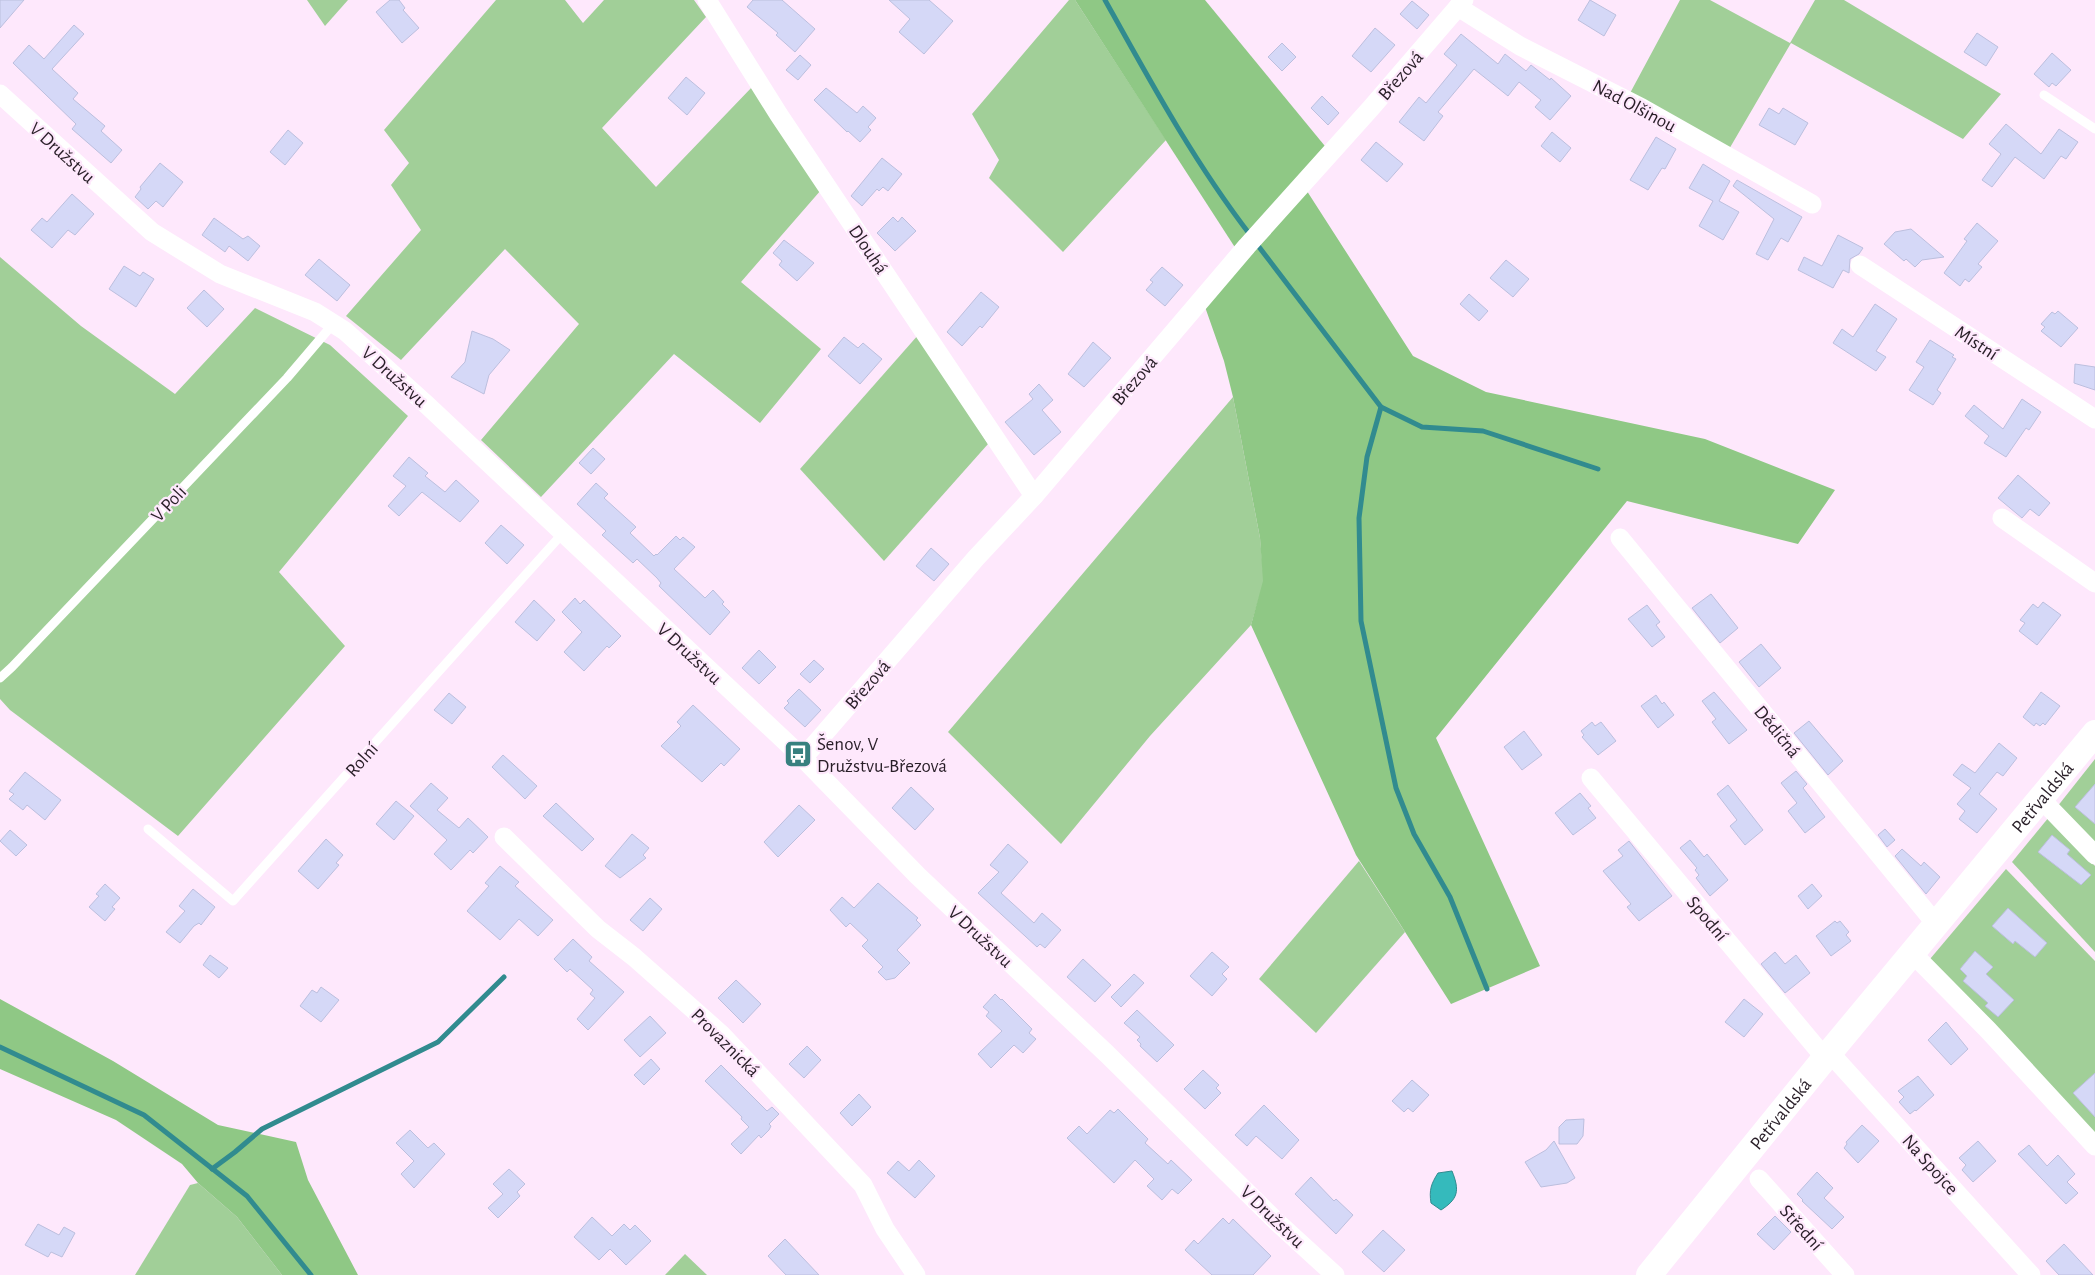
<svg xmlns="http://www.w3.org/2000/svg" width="2095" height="1275" viewBox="0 0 2095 1275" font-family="'Alegreya Sans',sans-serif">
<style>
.green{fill:#a1cf98}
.forest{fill:#8fc885}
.water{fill:#35babc;stroke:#318b8f}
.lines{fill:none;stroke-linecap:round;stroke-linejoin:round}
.stream{stroke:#318b8f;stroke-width:5}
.building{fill:#d5d8f7;stroke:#bcbfde}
.service{stroke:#fff;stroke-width:9}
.minor{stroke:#fff;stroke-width:19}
.secondary{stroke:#fff;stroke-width:26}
.labels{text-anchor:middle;stroke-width:4.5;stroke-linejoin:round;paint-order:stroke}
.street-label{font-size:19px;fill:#281e27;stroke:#fee8fc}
.poi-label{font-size:19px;fill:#281e27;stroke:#fee8fc;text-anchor:start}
</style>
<rect width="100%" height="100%" fill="#fee8fc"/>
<!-- green -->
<g class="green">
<path d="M307,0H348L325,26Z"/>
<path d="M496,0H565L583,23L604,0H694L706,17L602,128L656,187L753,86L821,190L741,282L821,349L760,423L674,354L541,497L481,440L579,324L505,249L401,360L346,316L421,230L391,185L409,163L384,130Z"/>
<path d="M1069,0H1075L1166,140L1063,252L989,178L999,160L972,114Z"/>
<path d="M1680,0H1710L1790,43L1815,0H1844L2001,94L1963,139L1791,43L1728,151L1629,95Z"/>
<path d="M0,257L81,326L175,394L255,308L330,345L408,416L279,572L345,646L178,836L10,710L0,699Z"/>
<path d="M919,334L988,444L884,561L800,469Z"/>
<path d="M1233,397L1260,538L1264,581L1251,625L1150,736L1061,844L948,732Z"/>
<path d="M2095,759V848L2057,807Z"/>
<path d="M2049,817L2095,866V952L2012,862Z"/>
<path d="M1359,861L1405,932L1316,1033L1259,979Z"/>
<path d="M2006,869L2095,961V1135L1930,959Z"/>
<path d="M198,1183L237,1217L282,1275H135L190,1185Z"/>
<path d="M685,1254L707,1275H665Z"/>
</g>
<!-- forest -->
<g class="forest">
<path d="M1075,0H1205L1329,151L1236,249Z"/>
<path d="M1305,188L1413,356L1486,392L1705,439L1835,490L1798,544L1627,501L1436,738L1540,966L1451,1004L1356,855L1251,625L1263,581L1260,538L1233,397L1224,361L1204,304Z"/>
<path d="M0,999L113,1061L218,1125L296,1142L308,1180L358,1275H282L237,1217L198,1183L182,1164L116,1120L0,1069Z"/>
</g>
<!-- water -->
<path class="water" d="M1452,1171C1460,1191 1458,1199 1441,1210L1431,1203C1429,1190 1431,1184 1438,1173Z"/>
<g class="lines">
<!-- stream -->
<g class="stream">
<path d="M1105,0C1150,81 1194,162 1251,236"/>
<path d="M1256,243L1381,407L1367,457L1359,518L1361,621L1396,788L1414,834L1450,897L1487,989"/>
<path d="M1381,407L1422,427L1483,431L1598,469"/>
<path d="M0,1047L144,1115L247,1196L311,1275"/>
<path d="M212,1169L235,1152L262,1129L438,1042L504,977"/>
</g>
</g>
<!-- building -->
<g class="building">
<path d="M0,0H24L0,28Z"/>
<path d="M390,0H399L405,8L403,10L419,28L402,43L376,12Z"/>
<path d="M753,0H782L815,29L795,52L776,35L778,33L747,7Z"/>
<path d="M889,0H929L953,21L924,54L899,32L910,19Z"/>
<path d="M1590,0L1616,15L1604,36L1578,20Z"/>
<path d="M1412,1L1429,15L1417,29L1400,14Z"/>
<path d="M74,25L84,34L52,69L78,93L73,99L105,126L101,131L122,150L111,163L72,129L76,124L13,63L29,45L44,59Z"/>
<path d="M1375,28L1395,45L1371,72L1352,56Z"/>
<path d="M1977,33L1998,47L1986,66L1964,52Z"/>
<path d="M1461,34L1498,64L1505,54L1526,71L1531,65L1550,80L1551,78L1571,96L1550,120L1535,107L1541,100L1519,82L1508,96L1474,69L1438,112L1443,116L1424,141L1399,122L1419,97L1426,103L1457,65L1444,54Z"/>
<path d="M1282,43L1296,57L1282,71L1268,57Z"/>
<path d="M2052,53L2071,70L2056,86L2052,83L2049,87L2034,74Z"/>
<path d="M800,55L811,65L798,80L786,70Z"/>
<path d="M686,77L705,93L687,115L668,98Z"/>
<path d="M826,88L857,113L863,106L876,118L868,127L871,130L860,142L848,131L847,132L814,100Z"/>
<path d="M1322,96L1339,113L1328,125L1311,108Z"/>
<path d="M1769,108L1779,114L1783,108L1808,123L1795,145L1759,125Z"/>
<path d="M2006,124L2041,154L2059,129L2078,142L2066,159L2061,156L2044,179L2015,157L1992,187L1982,180L2001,154L1989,144Z"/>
<path d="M288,130L303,143L285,165L270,152Z"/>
<path d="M1552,132L1571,148L1560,162L1541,146Z"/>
<path d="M1656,137L1676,149L1665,169L1662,168L1648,190L1630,180Z"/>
<path d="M1376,142L1403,164L1387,182L1361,160Z"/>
<path d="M882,158L902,174L888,191L883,187L879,191L877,189L862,206L851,196Z"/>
<path d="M160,163L183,182L163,207L156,201L148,209L135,197L141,189L140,187Z"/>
<path d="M1703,164L1730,181L1719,201L1739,212L1723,240L1699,226L1713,201L1689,188Z"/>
<path d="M1737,180L1802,217L1788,242L1781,238L1768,260L1756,254L1774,219L1733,186Z"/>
<path d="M72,194L94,214L75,235L68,230L52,248L31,230L42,218L47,222Z"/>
<path d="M893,217L898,222L902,217L916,231L895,251L877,233Z"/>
<path d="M214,218L243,239L248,236L260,246L248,261L229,246L225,252L202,235Z"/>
<path d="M1977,223L1998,241L1978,264L1982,267L1969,282L1965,279L1960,286L1944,273L1967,241L1964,239Z"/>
<path d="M1911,229L1944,257L1922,260L1915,267L1906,259L1904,261L1884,244L1895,232Z"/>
<path d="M1838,235L1863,248L1859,254L1850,259L1849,273L1843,270L1833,288L1798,270L1804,257L1822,266Z"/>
<path d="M784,240L814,263L797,281L779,265L782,261L773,253Z"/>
<path d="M319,259L350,285L337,301L305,275Z"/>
<path d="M1506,260L1529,279L1513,297L1490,278Z"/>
<path d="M124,266L140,276L143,272L154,279L136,307L109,289Z"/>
<path d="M1162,267L1183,285L1165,306L1146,290L1153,282L1150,280Z"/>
<path d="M204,290L224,309L207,327L187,308Z"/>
<path d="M981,292L999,307L982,328L980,326L962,346L947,332Z"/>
<path d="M1469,294L1488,311L1479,321L1460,304Z"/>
<path d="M1875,304L1897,319L1876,351L1886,357L1876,371L1833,343L1842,329L1853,337Z"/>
<path d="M2058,311L2078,328L2061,347L2041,331L2045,327L2041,324L2052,312L2055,314Z"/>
<path d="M472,331L493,339L510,350L489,375L484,394L451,377L465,362Z"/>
<path d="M844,337L858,348L863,343L882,359L860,384L828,356Z"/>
<path d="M1930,340L1954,355L1952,357L1956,359L1937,390L1941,393L1933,405L1909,390L1924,367L1916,362Z"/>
<path d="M1093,342L1111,358L1084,387L1068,374Z"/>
<path d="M2075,364L2095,367V390L2074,383Z"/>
<path d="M1039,384L1053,400L1042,410L1061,432L1034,455L1005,422L1033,399L1029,394Z"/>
<path d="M2022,399L2041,412L2029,430L2026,428L2006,457L1984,443L1989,436L1965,416L1974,405L2003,429Z"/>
<path d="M593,448L605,459L591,474L579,463Z"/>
<path d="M409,457L428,473L425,476L445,492L456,480L479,501L460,522L422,492L399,516L388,506L406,486L393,476Z"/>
<path d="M2018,475L2050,503L2039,516L2030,509L2022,518L1998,498Z"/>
<path d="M596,483L608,494L604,498L636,527L630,533L654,556L656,554L657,555L676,536L680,540L683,537L695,547L674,569L705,598L713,590L724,602L722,604L730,612L710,635L659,586L661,583L657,578L637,559L633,563L602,535L606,531L577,504Z"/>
<path d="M501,525L524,545L507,564L485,543Z"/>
<path d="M931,548L949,564L934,581L916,566Z"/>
<path d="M1711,594L1738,628L1720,643L1692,608Z"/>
<path d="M575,598L580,604L584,600L621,636L609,648L607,646L584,671L564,652L582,632L562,612Z"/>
<path d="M534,600L555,620L537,641L515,622Z"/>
<path d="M2043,602L2061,615L2037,645L2019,631L2025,623L2020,620L2033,604L2038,608Z"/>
<path d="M1647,605L1660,622L1656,625L1665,637L1652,647L1628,619Z"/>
<path d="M1761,644L1781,668L1759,687L1739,662Z"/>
<path d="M759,650L776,667L759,684L742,668Z"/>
<path d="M814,660L824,669L810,683L800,674Z"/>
<path d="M799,689L821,710L805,727L784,708L789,703L787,701Z"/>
<path d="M1714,692L1747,730L1729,744L1712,722L1716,719L1702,701Z"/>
<path d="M2041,692L2060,706L2045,725L2043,723L2040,726L2036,723L2034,726L2023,717Z"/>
<path d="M449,693L466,707L452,724L434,710Z"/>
<path d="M1656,695L1662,704L1664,702L1674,715L1658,728L1641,706Z"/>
<path d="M693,705L740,749L724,766L721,763L702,782L661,746L681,726L677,722Z"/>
<path d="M1809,721L1843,761L1828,775L1794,733Z"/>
<path d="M1592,722L1595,726L1601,722L1616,741L1598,755L1582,737L1584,735L1581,731Z"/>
<path d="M1524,731L1542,755L1522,770L1504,747Z"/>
<path d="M1999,743L2017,758L2003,776L1997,772L1979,794L1997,809L1977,833L1959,819L1965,811L1957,804L1971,788L1953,775L1962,764L1975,773Z"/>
<path d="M503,755L537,786L525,799L492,767Z"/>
<path d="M1796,771L1807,784L1803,788L1825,817L1805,833L1788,811L1797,803L1781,783Z"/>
<path d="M25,772L61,800L45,820L27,805L23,810L9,799L14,794L9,791Z"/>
<path d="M431,783L448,798L437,810L459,828L468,818L488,837L473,853L470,850L451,870L434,854L447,840L410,806Z"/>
<path d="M2095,784V824L2075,807Z"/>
<path d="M1728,785L1763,830L1745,845L1730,826L1737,820L1717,794Z"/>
<path d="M911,787L934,809L915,830L892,808Z"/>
<path d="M1580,793L1591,806L1588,808L1596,818L1573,835L1555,813Z"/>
<path d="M396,801L414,816L394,840L376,824Z"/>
<path d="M556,803L594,839L582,851L543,816Z"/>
<path d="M799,805L815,820L778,857L764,842Z"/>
<path d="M1885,829L1895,840L1887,847L1878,835Z"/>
<path d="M10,830L27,845L16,856L0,841Z"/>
<path d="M632,834L649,848L643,855L646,858L620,878L605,866Z"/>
<path d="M2052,835L2070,850L2067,854L2091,875L2081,885L2038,852Z"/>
<path d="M326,839L343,855L336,863L339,865L318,889L298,871Z"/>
<path d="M1690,840L1704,857L1707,854L1728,880L1710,896L1696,878L1699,875L1695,870L1697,868L1680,848Z"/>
<path d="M1629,841L1672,896L1639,921L1627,907L1631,904L1603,871L1623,856L1618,850Z"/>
<path d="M1008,844L1028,862L1001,893L1034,923L1042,913L1061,930L1045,948L1040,944L1037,947L978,893L999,872L990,865Z"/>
<path d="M1902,849L1921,866L1924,862L1940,877L1926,894L1895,856Z"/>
<path d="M500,866L519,882L515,886L553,920L538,936L519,919L500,940L467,911L489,886L485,883Z"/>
<path d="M878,883L918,918L916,920L921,925L897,950L910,963L895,978L886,980L878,972L883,967L862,946L868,940L850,923L846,927L830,910L842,897L854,908Z"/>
<path d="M105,884L120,898L112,907L115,909L105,921L89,907L99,896L96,894Z"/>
<path d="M1812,884L1822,896L1808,909L1798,896Z"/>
<path d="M193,889L215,907L201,925L199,923L194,926L180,943L166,932L185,911L179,906Z"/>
<path d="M650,898L662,909L643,931L630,920Z"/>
<path d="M2008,908L2047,943L2035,957L2015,941L2013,944L1992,926Z"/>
<path d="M1835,921L1837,923L1840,921L1849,932L1846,935L1851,941L1831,956L1816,936Z"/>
<path d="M573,939L592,957L589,961L624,992L588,1030L577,1019L595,998L590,994L593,990L570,969L567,972L554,959Z"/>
<path d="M1975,951L1993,967L1986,974L2014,1000L1998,1017L1985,1006L1988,1003L1963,981L1967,976L1960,969Z"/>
<path d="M1212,952L1229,967L1222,974L1227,979L1212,996L1190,976Z"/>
<path d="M1775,952L1785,964L1796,955L1810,973L1785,993L1761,964Z"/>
<path d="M210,955L228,968L219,978L203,965Z"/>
<path d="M1083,959L1111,985L1095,1002L1067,977Z"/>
<path d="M1134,974L1144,983L1121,1007L1111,997Z"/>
<path d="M736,980L761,1004L743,1023L718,998Z"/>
<path d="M321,987L339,1000L321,1022L300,1006L312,990L317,993Z"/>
<path d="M995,994L1001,1000L1002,999L1032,1029L1029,1033L1036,1039L1023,1053L1014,1045L991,1068L978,1054L1002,1031L986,1016L989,1012L983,1007Z"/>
<path d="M1744,999L1763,1014L1744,1037L1725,1022Z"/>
<path d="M1137,1010L1174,1045L1157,1062L1140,1046L1141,1044L1137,1040L1140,1037L1124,1023Z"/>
<path d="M650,1016L666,1033L640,1057L624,1040Z"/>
<path d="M1946,1022L1968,1049L1951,1065L1928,1040Z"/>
<path d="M807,1046L821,1060L804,1078L789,1064Z"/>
<path d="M651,1059L660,1069L644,1085L634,1075Z"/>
<path d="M721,1065L767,1111L772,1107L779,1114L769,1124L771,1126L769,1130L761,1138L759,1135L741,1154L731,1144L749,1127L741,1119L742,1117L705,1081Z"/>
<path d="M1203,1070L1219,1085L1216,1088L1221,1093L1205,1109L1184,1089Z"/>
<path d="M2095,1073V1117L2073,1093Z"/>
<path d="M1918,1076L1934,1095L1916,1111L1915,1110L1910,1114L1899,1102L1904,1097L1898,1091Z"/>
<path d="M1412,1080L1429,1095L1413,1112L1408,1108L1404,1112L1392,1101Z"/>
<path d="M859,1094L871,1107L852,1126L840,1113Z"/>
<path d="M1264,1105L1299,1140L1282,1159L1256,1136L1247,1146L1235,1135Z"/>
<path d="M1118,1109L1148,1139L1145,1143L1168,1164L1171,1160L1192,1180L1178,1194L1172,1189L1162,1200L1147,1186L1154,1179L1135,1160L1114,1183L1067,1138L1079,1126L1087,1134L1110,1110L1114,1113Z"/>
<path d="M1584,1119L1583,1136L1577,1144H1559V1127L1566,1120Z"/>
<path d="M1862,1125L1879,1141L1858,1163L1844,1148L1847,1144L1846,1142Z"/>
<path d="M410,1130L428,1148L434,1143L445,1154L414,1188L401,1174L414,1161L396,1143Z"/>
<path d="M1554,1141L1575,1178L1567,1183L1541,1187L1525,1162L1546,1150Z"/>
<path d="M1978,1141L1996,1161L1973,1182L1962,1170L1966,1165L1959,1158Z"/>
<path d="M2029,1145L2047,1166L2058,1155L2075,1174L2067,1182L2078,1193L2066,1204L2018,1154Z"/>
<path d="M919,1160L935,1176L915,1198L887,1173L898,1161L909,1171Z"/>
<path d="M509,1169L525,1184L517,1192L520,1196L498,1218L488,1208L503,1194L493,1184Z"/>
<path d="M1817,1172L1833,1188L1824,1198L1844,1217L1832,1229L1802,1201L1803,1200L1797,1194Z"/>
<path d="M1311,1177L1334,1201L1336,1199L1353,1215L1336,1234L1295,1194Z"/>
<path d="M1775,1216L1791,1232L1774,1250L1757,1234Z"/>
<path d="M592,1217L612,1236L624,1224L630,1230L635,1225L651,1241L626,1265L610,1249L599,1260L574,1237Z"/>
<path d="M1223,1218L1229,1224L1233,1219L1271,1256L1253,1275H1212L1185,1250L1194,1240L1198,1244Z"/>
<path d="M38,1224L59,1235L64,1227L75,1233L62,1257L51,1252L48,1257L25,1245Z"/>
<path d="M1383,1230L1405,1250L1384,1272L1362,1252Z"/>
<path d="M785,1239L819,1275H786L768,1256Z"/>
<path d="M2064,1244L2093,1275H2059L2046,1261Z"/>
</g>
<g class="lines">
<!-- service -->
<g class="service">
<path d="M2044,95L2095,129"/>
<path d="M0,678L12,667L287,378L333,324"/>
<path d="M148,829L233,901L563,533"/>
</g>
<!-- minor -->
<g class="minor">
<path d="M707,0L779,115L1034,496"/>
<path d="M1458,7L1520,46L1642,108L1812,204"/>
<path d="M0,94L152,232L220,274L315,312L345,331L427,405L803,758L918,876L1107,1054L1277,1222L1335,1275"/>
<path d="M1860,265L2095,419"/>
<path d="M2002,518L2095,583"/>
<path d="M1620,538L1936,924"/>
<path d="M803,758L976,558L1034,496L1247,246L1371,108L1464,0"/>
<path d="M1591,778L1825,1058"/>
<path d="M2040,798L2095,855"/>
<path d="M504,837L598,929L634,957L721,1034L816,1135L863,1185L885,1229L916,1275"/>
<path d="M1912,953L1988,1030L2095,1146"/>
<path d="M1830,1053L2031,1275"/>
<path d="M1759,1179L1845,1275"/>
</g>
<!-- secondary -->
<path class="secondary" id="s1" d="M1649,1275L1825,1058L2095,733"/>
</g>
<!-- icons -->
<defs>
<g id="bus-square" transform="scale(1.4375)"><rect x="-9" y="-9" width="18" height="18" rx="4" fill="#37807f" stroke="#fee8fc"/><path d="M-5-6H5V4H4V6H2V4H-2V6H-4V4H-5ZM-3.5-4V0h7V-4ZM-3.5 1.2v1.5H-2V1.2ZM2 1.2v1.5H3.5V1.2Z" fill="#fff"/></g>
</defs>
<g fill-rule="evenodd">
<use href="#bus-square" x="798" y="754"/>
</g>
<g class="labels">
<!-- street labels -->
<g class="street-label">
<text transform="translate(1400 75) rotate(-49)" y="7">Březová</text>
<text transform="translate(1635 105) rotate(28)" y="7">Nad Olšinou</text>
<text transform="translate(63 152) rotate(42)" y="7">V Družstvu</text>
<text transform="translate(869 249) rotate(56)" y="7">Dlouhá</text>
<text transform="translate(1977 342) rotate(33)" y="7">Místní</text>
<text transform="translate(395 376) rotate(42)" y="7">V Družstvu</text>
<text transform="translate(1134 380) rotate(-49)" y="7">Březová</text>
<text transform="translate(168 503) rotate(-47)" y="7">V Poli</text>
<text transform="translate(690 653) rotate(43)" y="7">V Družstvu</text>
<text transform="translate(867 684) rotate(-49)" y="7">Březová</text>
<text transform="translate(1778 731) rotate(51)" y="7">Dědičná</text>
<text transform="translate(361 759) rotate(-48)" y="7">Rolní</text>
<text dy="7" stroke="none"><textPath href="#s1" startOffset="619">Petřvaldská</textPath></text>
<text transform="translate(1708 918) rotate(50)" y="7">Spodní</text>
<text transform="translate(981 936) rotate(43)" y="7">V Družstvu</text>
<text transform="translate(726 1042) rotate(45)" y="7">Provaznická</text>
<text dy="7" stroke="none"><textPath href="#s1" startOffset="208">Petřvaldská</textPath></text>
<text transform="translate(1931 1164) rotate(48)" y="7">Na Spojce</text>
<text transform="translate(1273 1216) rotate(44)" y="7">V Družstvu</text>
<text transform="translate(1802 1227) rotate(48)" y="7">Střední</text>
</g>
<!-- poi labels -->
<g class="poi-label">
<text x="817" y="750">Šenov, V<tspan x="817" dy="22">Družstvu-Březová</tspan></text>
</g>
</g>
</svg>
